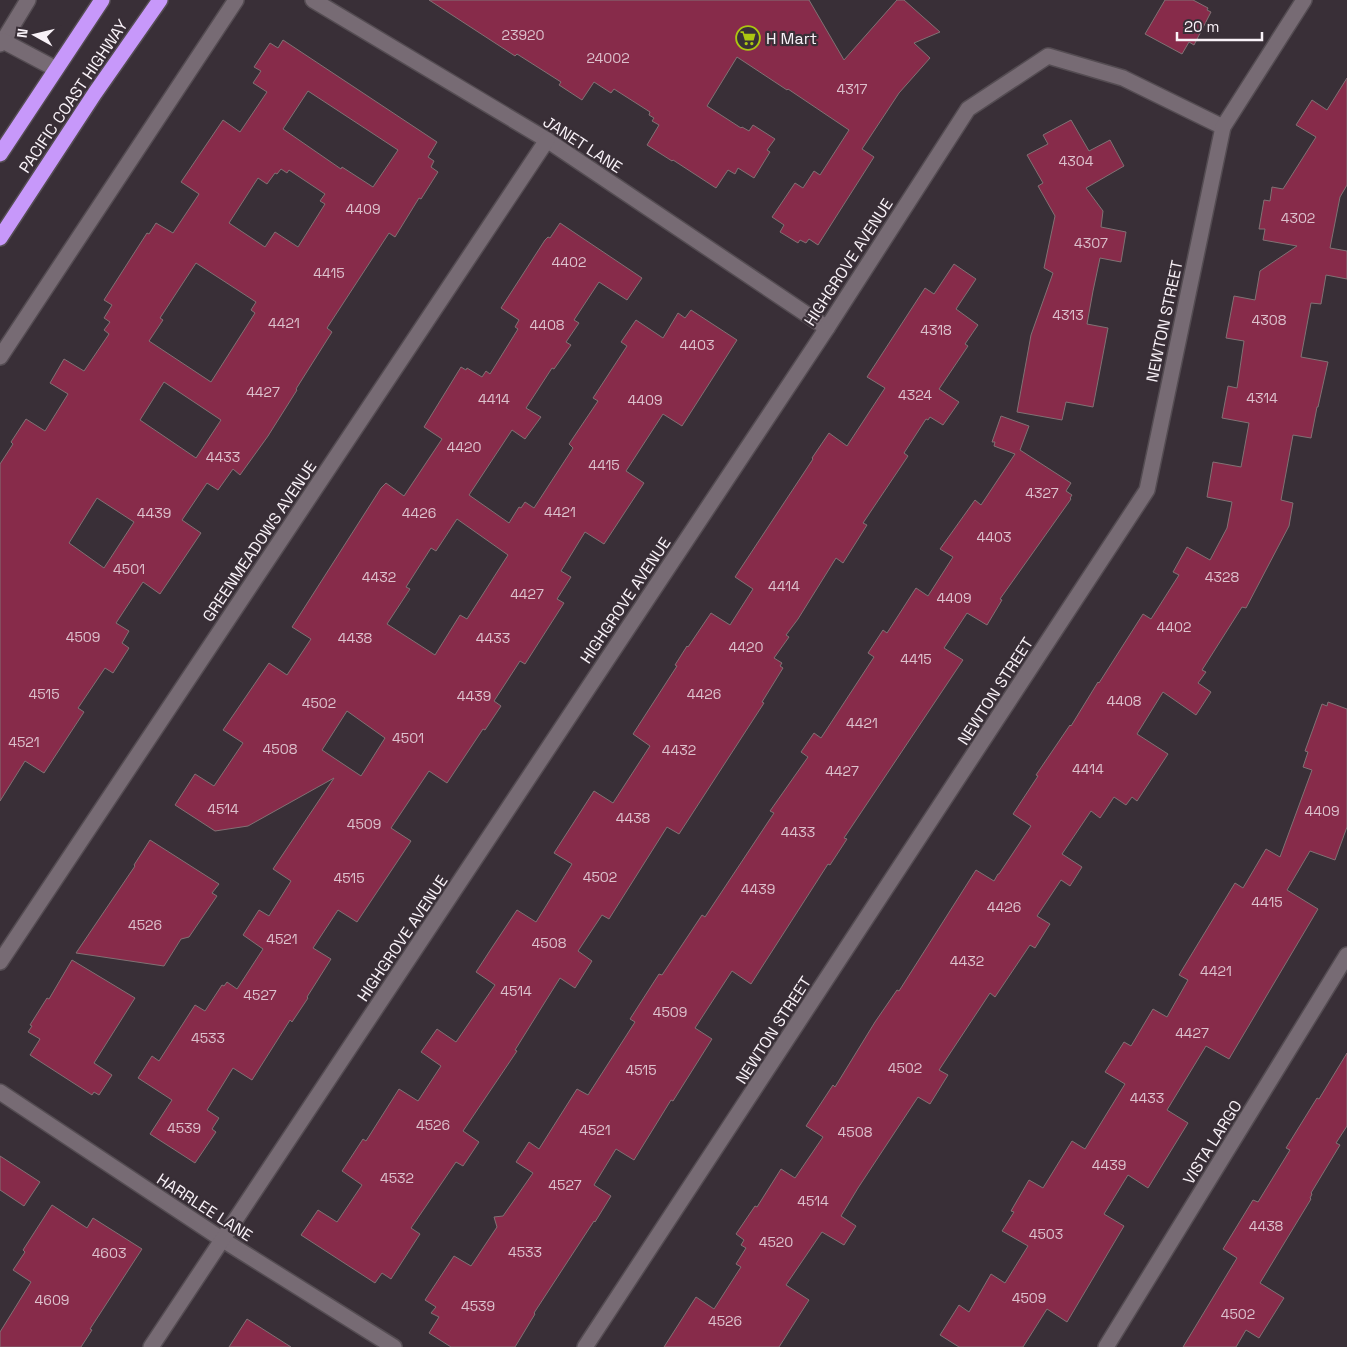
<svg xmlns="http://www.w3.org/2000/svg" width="1347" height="1347" viewBox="0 0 1347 1347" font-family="'Space Grotesk',sans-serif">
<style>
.building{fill:#872b4a;stroke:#817174;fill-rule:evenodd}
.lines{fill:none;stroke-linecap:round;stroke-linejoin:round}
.lane-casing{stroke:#544c52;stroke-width:18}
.street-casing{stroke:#544c52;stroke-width:18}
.secondary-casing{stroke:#544c52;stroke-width:18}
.highway-casing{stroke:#544c52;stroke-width:18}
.lane{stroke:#776b74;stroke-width:15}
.street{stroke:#776b74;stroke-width:15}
.secondary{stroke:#776b74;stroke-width:15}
.highway{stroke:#c798fa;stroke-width:15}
.labels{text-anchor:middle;stroke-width:4.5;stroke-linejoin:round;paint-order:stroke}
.number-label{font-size:14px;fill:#dcc0cc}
.poi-label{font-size:16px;fill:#f9f2f8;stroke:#392f37;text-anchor:start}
.street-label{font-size:16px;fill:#f9f2f8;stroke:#392f37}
</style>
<rect width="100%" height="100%" fill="#392f37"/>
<!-- building -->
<g class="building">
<path d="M429,0H809L844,60L897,0H904L940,32L914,43L930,58L899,93L862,149L874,157L818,245L809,239L806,243L800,240L798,243L780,232L784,225L772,217L795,183L803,188L814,171L820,175L849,130L788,89L787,90L737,57L707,106L741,128L742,127L749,131L753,125L775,139L767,150L770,152L754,178L738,168L735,174L728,170L716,188L673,160L672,161L647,145L659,125L652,121L654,118L649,115L650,112L614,89L611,93L594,82L582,100L559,85L561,82L517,54L515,56Z"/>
<path d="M1165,0H1193L1208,8L1207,10L1211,12L1194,45L1189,42L1182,54L1145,34Z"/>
<path d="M283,40L437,142L428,157L434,161L431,167L438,172L421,199L419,198L395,237L389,233L327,328L332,332L296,389L297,390L268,436L240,475L233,469L218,490L207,483L182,520L201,533L160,594L143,582L116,623L129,631L122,643L129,648L113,673L105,668L78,708L84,712L44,773L25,761L0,801V464L13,444L11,442L26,419L45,431L68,394L50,383L64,359L84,371L109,334L104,330L110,322L104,318L112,305L104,300L147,233L149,234L156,223L173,233L199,194L181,182L223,120L240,132L267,92L253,83L261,71L254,67L270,43L278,48ZM308,91L398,150L373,187L342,167L341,169L283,129ZM281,169L287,173L289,170L325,194L320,201L325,204L298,247L275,232L265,247L229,223L258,178L267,184L275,173L277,174ZM196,263L256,302L251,310L255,313L211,382L149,341L163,320L160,318ZM164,382L221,420L196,458L140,420ZM97,498L134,522L104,568L69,543Z"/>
<path d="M1347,78V185L1340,197L1330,248L1347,251V279L1326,275L1321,304L1311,303L1301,357L1328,362L1318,407H1317L1311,438L1293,435L1281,500L1293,503L1289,526L1246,608L1242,607L1202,670L1206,672L1198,683L1211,692L1196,715L1163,692L1137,734L1168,754L1137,801L1132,797L1126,805L1114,797L1100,818L1091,811L1062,854L1082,867L1070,886L1061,880L1037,916L1050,924L1035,948L1030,945L995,997L990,993L939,1070L948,1075L930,1104L918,1097L858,1188L841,1216L856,1226L844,1245L822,1232L786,1285L809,1300L779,1347H664L696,1297L714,1309L741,1267L736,1264L746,1248L741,1245L744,1240L736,1234L755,1206L757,1207L781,1169L795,1178L823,1137L806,1126L833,1085L835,1087L875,1022L897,990L899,991L976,870L994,881L998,874H999L1031,826L1013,814L1038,776L1036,775L1070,725L1071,726L1098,682L1099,683L1143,614L1151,619L1179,575L1173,572L1187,547L1210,560L1227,528L1232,502L1207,497L1213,462L1241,467L1249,423L1222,418L1228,386L1237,388L1244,341L1226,338L1234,296L1255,300L1260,271L1297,246L1263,240L1265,229H1259L1264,200L1270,201L1272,187L1283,189L1316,137L1296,125L1312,100L1327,110Z"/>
<path d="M1071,120L1089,151L1110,140L1124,166L1086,188L1103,211L1101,227L1126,232L1121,262L1100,258L1093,291L1087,324L1108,328L1093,407L1066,402L1062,420L1017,412L1031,335L1053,273L1044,268L1055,216L1038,186L1043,183L1027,155L1048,144L1043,135Z"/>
<path d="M560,223L642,278L627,300L599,282L574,320L579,323L566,342L571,345L554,369L552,368L526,408L541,417L525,439L512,430L469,495L509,523L519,507L521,508L525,502L534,508L573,448L569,444L598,401L593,398L627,346L621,342L636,320L663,338L678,313L685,318L691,310L737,340L682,426L663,414L626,471L644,483L604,544L585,532L561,571L571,577L557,599L564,603L525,664L520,661L494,701L501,706L485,730L483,729L447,783L429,771L391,828L411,841L357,922L338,910L313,948L331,959L307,997L308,998L292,1022L290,1020L252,1080L233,1068L207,1110L219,1118L212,1129L216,1132L195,1163L150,1134L172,1100L138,1078L152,1056L159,1061L195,1005L205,1011L222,985L224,986L227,982L237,989L263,949L243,935L259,910L269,916L291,881L273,869L334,778L248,826L215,831L175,805L195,774L214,786L243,743L223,730L269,663L287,675L311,639L292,627L381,488L386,483L404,496L442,439L424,427L461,367L466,370L467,368L482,377L486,371L490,374L518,329L515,327L519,320L501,308L545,240L548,237L550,238ZM457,519L508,555L467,619L460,615L435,655L387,624L410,589L406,587L431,548L436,551ZM347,711L385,738L361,776L322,750Z"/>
<path d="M954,264L976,279L956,309L978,325L965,344L968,346L939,389L959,402L943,425L930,417L928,420L926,419L904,453L908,456L863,523L867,525L843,563L836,558L798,619L786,635L789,637L774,658L782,663L780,666L783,668L762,702L764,703L679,834L667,827L609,919L602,915L578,951L592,961L575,988L560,978L515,1050L517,1051L463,1131L479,1142L463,1166L456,1162L411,1228L420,1234L391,1279L382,1273L375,1283L301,1235L318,1210L337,1222L362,1185L342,1171L363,1139L366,1141L399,1089L418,1101L441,1066L421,1052L437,1029L456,1042L495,985L476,972L491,949L517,910L536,922L572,864L554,853L594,791L613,803L650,746L633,734L677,666L675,665L687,646L688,647L711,613L730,625L753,589L735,577L813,459L812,458L829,433L847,446L885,388L867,377L925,288L934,294Z"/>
<path d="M1001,416L1029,426L1020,450L1071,483L1066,491L1072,495L1070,498L1071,499L1000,599L1002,600L987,625L967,613L944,648L963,660L844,838L847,839L830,865L828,864L751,984L732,971L695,1028L712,1039L673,1101L671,1100L634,1160L616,1149L594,1185L611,1196L595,1222L594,1221L534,1313L535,1314L515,1347H451L429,1333L439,1317L431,1313L436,1307L425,1300L454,1256L471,1266L497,1227L494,1217L503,1216L533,1173L516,1162L529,1142L539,1149L577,1089L588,1095L635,1022L630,1019L659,974L662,975L702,915L705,917L774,813L770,811L808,757L801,752L814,733L821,738L874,657L868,653L883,630L887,633L916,588L928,596L953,557L940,549L975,500L981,505L1015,454L994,446L995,442H992Z"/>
<path d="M1328,702L1347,709V827L1335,860L1310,851L1287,890L1318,909L1229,1059L1206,1046L1167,1110L1188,1123L1148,1188L1128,1175L1104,1214L1124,1226L1067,1322L1047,1309L1023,1347H959L940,1335L959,1305L969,1312L991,1274L1005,1283L1028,1246L1002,1231L1014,1212L1011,1211L1029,1180L1043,1188L1072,1141L1085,1149L1125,1084L1105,1072L1124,1042L1131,1046L1153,1009L1167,1017L1188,980L1179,975L1235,883L1243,888L1266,849L1280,857L1312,770L1303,767L1308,752L1305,751L1322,704L1327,706Z"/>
<path d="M150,840L219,884L212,893L217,896L189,937L181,939L164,966L76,953L135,866L134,865Z"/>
<path d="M72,960L135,998L94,1063L112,1075L99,1095L94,1092L92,1095L30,1055L40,1039L28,1032L32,1026L30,1025L47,998L49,999Z"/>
<path d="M1347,1053V1126L1336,1143L1340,1145L1311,1193L1312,1194L1310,1198L1311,1199L1260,1283L1284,1298L1259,1338L1246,1330L1236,1347H1183L1237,1258L1223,1249L1253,1200L1258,1202L1290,1150L1286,1148L1317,1098L1319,1099Z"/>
<path d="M0,1156L40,1182L24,1206L0,1190Z"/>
<path d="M52,1205L87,1228L93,1218L142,1249L90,1329L92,1330L81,1347H0V1332L31,1282L13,1270L25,1252L23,1250Z"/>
<path d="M247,1319L291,1347H229Z"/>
</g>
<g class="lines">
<!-- lane casing -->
<g class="lane-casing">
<g id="lane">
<path d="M3,41L28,0"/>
<path d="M0,44L3,41L56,69"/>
</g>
</g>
<!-- street casing -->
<g class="street-casing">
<g id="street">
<path d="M313,0L547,140L827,328"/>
<path d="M0,357L236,0"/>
<path d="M0,962L547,140"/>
<path d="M0,1092L223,1240L394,1347"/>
<path d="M151,1347L827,328L968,109L1048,56L1123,78L1223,127"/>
<path d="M1106,1347L1347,955"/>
</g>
</g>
<!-- secondary casing -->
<g class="secondary-casing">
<path id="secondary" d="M585,1347L1147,490L1223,127L1304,0"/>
</g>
<!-- highway casing -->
<g class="highway-casing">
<g id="highway">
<path d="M0,154L102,0"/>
<path d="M0,238L95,93L160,0"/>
</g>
</g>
<!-- lane -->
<use href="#lane" class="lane"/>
<!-- street -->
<use href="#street" class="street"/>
<!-- secondary -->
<use href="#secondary" class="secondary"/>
<!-- highway -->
<use href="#highway" class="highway"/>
</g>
<!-- icons -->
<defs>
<g id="supermarket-ring" transform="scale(1.25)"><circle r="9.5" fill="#392f37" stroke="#acc611" stroke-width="1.5"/><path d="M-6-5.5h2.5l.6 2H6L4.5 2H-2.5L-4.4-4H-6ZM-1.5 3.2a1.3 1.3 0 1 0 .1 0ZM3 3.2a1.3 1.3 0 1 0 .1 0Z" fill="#acc611"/></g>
</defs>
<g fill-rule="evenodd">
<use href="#supermarket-ring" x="748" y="38"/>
</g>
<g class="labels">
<!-- number labels -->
<g class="number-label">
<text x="523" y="40">23920</text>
<text x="608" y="63">24002</text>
<text x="852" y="94">4317</text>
<text x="1076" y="166">4304</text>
<text x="363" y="214">4409</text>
<text x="1298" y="223">4302</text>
<text x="1091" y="248">4307</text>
<text x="569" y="267">4402</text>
<text x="329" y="278">4415</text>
<text x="1068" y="320">4313</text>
<text x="1269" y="325">4308</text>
<text x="284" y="328">4421</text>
<text x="547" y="330">4408</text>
<text x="936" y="335">4318</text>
<text x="697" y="350">4403</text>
<text x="263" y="397">4427</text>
<text x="915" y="400">4324</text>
<text x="1262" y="403">4314</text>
<text x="494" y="404">4414</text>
<text x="645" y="405">4409</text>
<text x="464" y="452">4420</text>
<text x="223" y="462">4433</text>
<text x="604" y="470">4415</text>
<text x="1042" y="498">4327</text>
<text x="560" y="517">4421</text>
<text x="154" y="518">4439</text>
<text x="419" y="518">4426</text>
<text x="994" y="542">4403</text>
<text x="129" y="574">4501</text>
<text x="379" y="582">4432</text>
<text x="1222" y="582">4328</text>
<text x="784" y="591">4414</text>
<text x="527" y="599">4427</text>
<text x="954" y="603">4409</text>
<text x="1174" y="632">4402</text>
<text x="83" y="642">4509</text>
<text x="355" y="643">4438</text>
<text x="493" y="643">4433</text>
<text x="746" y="652">4420</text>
<text x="916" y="664">4415</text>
<text x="44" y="699">4515</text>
<text x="704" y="699">4426</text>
<text x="474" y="701">4439</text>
<text x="1124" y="706">4408</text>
<text x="319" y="708">4502</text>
<text x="862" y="728">4421</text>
<text x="408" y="743">4501</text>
<text x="24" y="747">4521</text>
<text x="280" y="754">4508</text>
<text x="679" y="755">4432</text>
<text x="1088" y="774">4414</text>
<text x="842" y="776">4427</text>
<text x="223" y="814">4514</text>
<text x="1322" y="816">4409</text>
<text x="633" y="823">4438</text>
<text x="364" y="829">4509</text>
<text x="798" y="837">4433</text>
<text x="600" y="882">4502</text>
<text x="349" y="883">4515</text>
<text x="758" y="894">4439</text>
<text x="1267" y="907">4415</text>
<text x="1004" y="912">4426</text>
<text x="145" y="930">4526</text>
<text x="282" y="944">4521</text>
<text x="549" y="948">4508</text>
<text x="967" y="966">4432</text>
<text x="1216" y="976">4421</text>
<text x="516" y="996">4514</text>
<text x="260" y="1000">4527</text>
<text x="670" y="1017">4509</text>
<text x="1192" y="1038">4427</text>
<text x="208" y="1043">4533</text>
<text x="905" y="1073">4502</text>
<text x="641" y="1075">4515</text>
<text x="1147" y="1103">4433</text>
<text x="433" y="1130">4526</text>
<text x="184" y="1133">4539</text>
<text x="595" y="1135">4521</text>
<text x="855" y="1137">4508</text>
<text x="1109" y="1170">4439</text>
<text x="397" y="1183">4532</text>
<text x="565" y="1190">4527</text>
<text x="813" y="1206">4514</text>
<text x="1266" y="1231">4438</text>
<text x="1046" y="1239">4503</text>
<text x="776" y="1247">4520</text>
<text x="525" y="1257">4533</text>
<text x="109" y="1258">4603</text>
<text x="1029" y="1303">4509</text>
<text x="52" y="1305">4609</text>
<text x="478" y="1311">4539</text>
<text x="1238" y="1319">4502</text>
<text x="725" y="1326">4526</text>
</g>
<!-- poi labels -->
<g class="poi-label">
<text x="766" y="44">H Mart</text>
</g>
<!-- street labels -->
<g class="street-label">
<text transform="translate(73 96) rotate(-56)" y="6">PACIFIC COAST HIGHWAY</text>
<text transform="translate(583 144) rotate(33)" y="6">JANET LANE</text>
<text transform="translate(848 262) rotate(-57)" y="6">HIGHGROVE AVENUE</text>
<text transform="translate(1164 321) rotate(-78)" y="6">NEWTON STREET</text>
<text transform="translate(259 541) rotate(-56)" y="6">GREENMEADOWS AVENUE</text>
<text transform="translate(625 600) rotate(-56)" y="6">HIGHGROVE AVENUE</text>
<text transform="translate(995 691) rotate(-57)" y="6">NEWTON STREET</text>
<text transform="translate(402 938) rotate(-56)" y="6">HIGHGROVE AVENUE</text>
<text transform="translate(773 1030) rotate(-57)" y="6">NEWTON STREET</text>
<text transform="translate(1212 1142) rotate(-58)" y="6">VISTA LARGO</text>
<text transform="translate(205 1207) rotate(33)" y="6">HARRLEE LANE</text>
</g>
</g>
<!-- north arrow -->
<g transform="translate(35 35) rotate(278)" stroke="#392f37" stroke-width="4" paint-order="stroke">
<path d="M0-4L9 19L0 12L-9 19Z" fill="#f9f2f8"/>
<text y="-8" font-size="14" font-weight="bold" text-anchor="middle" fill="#f9f2f8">N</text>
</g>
<!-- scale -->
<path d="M1177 32v8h85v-8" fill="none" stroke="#f9f2f8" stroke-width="2.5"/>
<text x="1184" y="32" font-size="15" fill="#f9f2f8" stroke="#392f37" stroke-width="4" paint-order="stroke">20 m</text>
</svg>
